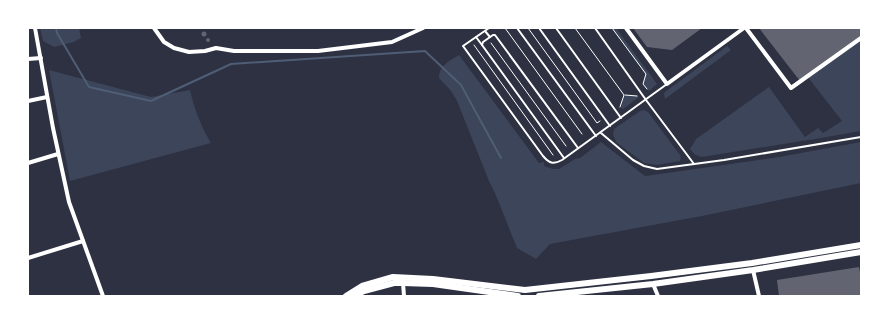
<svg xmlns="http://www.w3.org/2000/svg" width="889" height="324" viewBox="0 0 889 324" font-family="'Libre Baskerville',serif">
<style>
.green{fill:#3c4559}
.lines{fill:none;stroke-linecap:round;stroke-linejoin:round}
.stream{stroke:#4f5d75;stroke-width:2}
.building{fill:#626471}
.path{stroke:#fff;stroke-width:1}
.service{stroke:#fff;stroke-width:2}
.minor{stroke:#fff;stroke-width:4}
.secondary{stroke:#fff;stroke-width:6}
</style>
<rect width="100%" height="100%" fill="#2d3142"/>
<!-- green -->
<g class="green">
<path d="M40,28H79L81,38L74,42L54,47L43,41Z"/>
<path d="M612,28H616L657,84L649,91L643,84L645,74Z"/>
<path d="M861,37V131L821,138L702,157L695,155L690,149L696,139L769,87L805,137L818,128L823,133L842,121L807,76Z"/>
<path d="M727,46L731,50L665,99L664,94L665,92Z"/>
<path d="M459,55L539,163L544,162V166L553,169H559L575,159L580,158L601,142L645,176L779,157L861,142V183L702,216L550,244L536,259L517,248L495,193L489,181L457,101L451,91L439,78C438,67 450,60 459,55Z"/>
<path d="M49,70L151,97L190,90C194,108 201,127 211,143L70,181Z"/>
<path d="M624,95L638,96L639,97L623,109L621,108Z"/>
<path d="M644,110L648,112L680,155L681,158L680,161L657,165L644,163L616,142L613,134L614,129L640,111Z"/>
</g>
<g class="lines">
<!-- stream -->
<path class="stream" d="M56,28L57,33L89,87L151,101L231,64L425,51L461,85L501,158"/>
</g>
<!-- building -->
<g class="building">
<path d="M633,28H702L672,50L647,47Z"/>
<path d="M759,28H861V38L800,81Z"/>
<circle cx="204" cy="34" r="2.5"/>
<circle cx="208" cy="40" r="2"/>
<path d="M859,267L861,277V296H779L777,280Z"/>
</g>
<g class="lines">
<!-- path -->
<g class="path">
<path d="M505,28L582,134"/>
<path d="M528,28L597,123L600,121"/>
<path d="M575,28L624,95L620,107"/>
<path d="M612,28L646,74L643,84L647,89"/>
<path d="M491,43L566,146"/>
<path d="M474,45L553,155"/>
<path d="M625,95L637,96"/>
</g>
<!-- service -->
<g class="service">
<path d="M489,28L463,46L543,156C549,163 553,165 562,160L667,84"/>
<path d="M517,28L596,136"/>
<path d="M539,28L610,126"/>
<path d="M556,28L621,118"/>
<path d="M595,28L646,100L694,164"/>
<path d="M485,31L490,37"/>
<path d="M476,37L482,45"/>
<path d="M601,133L633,160L644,166L657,169L724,160L861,137"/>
<path d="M564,158L482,45L483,42L493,35H495L578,148"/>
</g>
<!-- minor -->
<g class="minor">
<path d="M35,28L53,128L69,202L103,296"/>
<path d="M154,28L164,42L174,48L189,52L205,51L216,48L234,51H318L392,42L423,28"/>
<path d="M626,28L667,84L744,28"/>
<path d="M746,28L791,88L861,38"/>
<path d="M28,59L41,58"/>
<path d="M28,101L47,97"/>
<path d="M28,163L58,154"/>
<path d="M28,258L83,241"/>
<path d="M753,270L759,296"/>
<path d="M403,283L404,296"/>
<path d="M653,284L658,296"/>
</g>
<!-- secondary -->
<g class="secondary">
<path d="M346,296L362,286L393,277L433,279L525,290L651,276L752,263L861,245"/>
<path d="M355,296L364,291L394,283H403L433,284L518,296"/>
<path d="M539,296L653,284L753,270L861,252"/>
</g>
</g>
<!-- border -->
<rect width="889" height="324" fill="none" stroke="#ffffff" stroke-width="58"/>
</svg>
